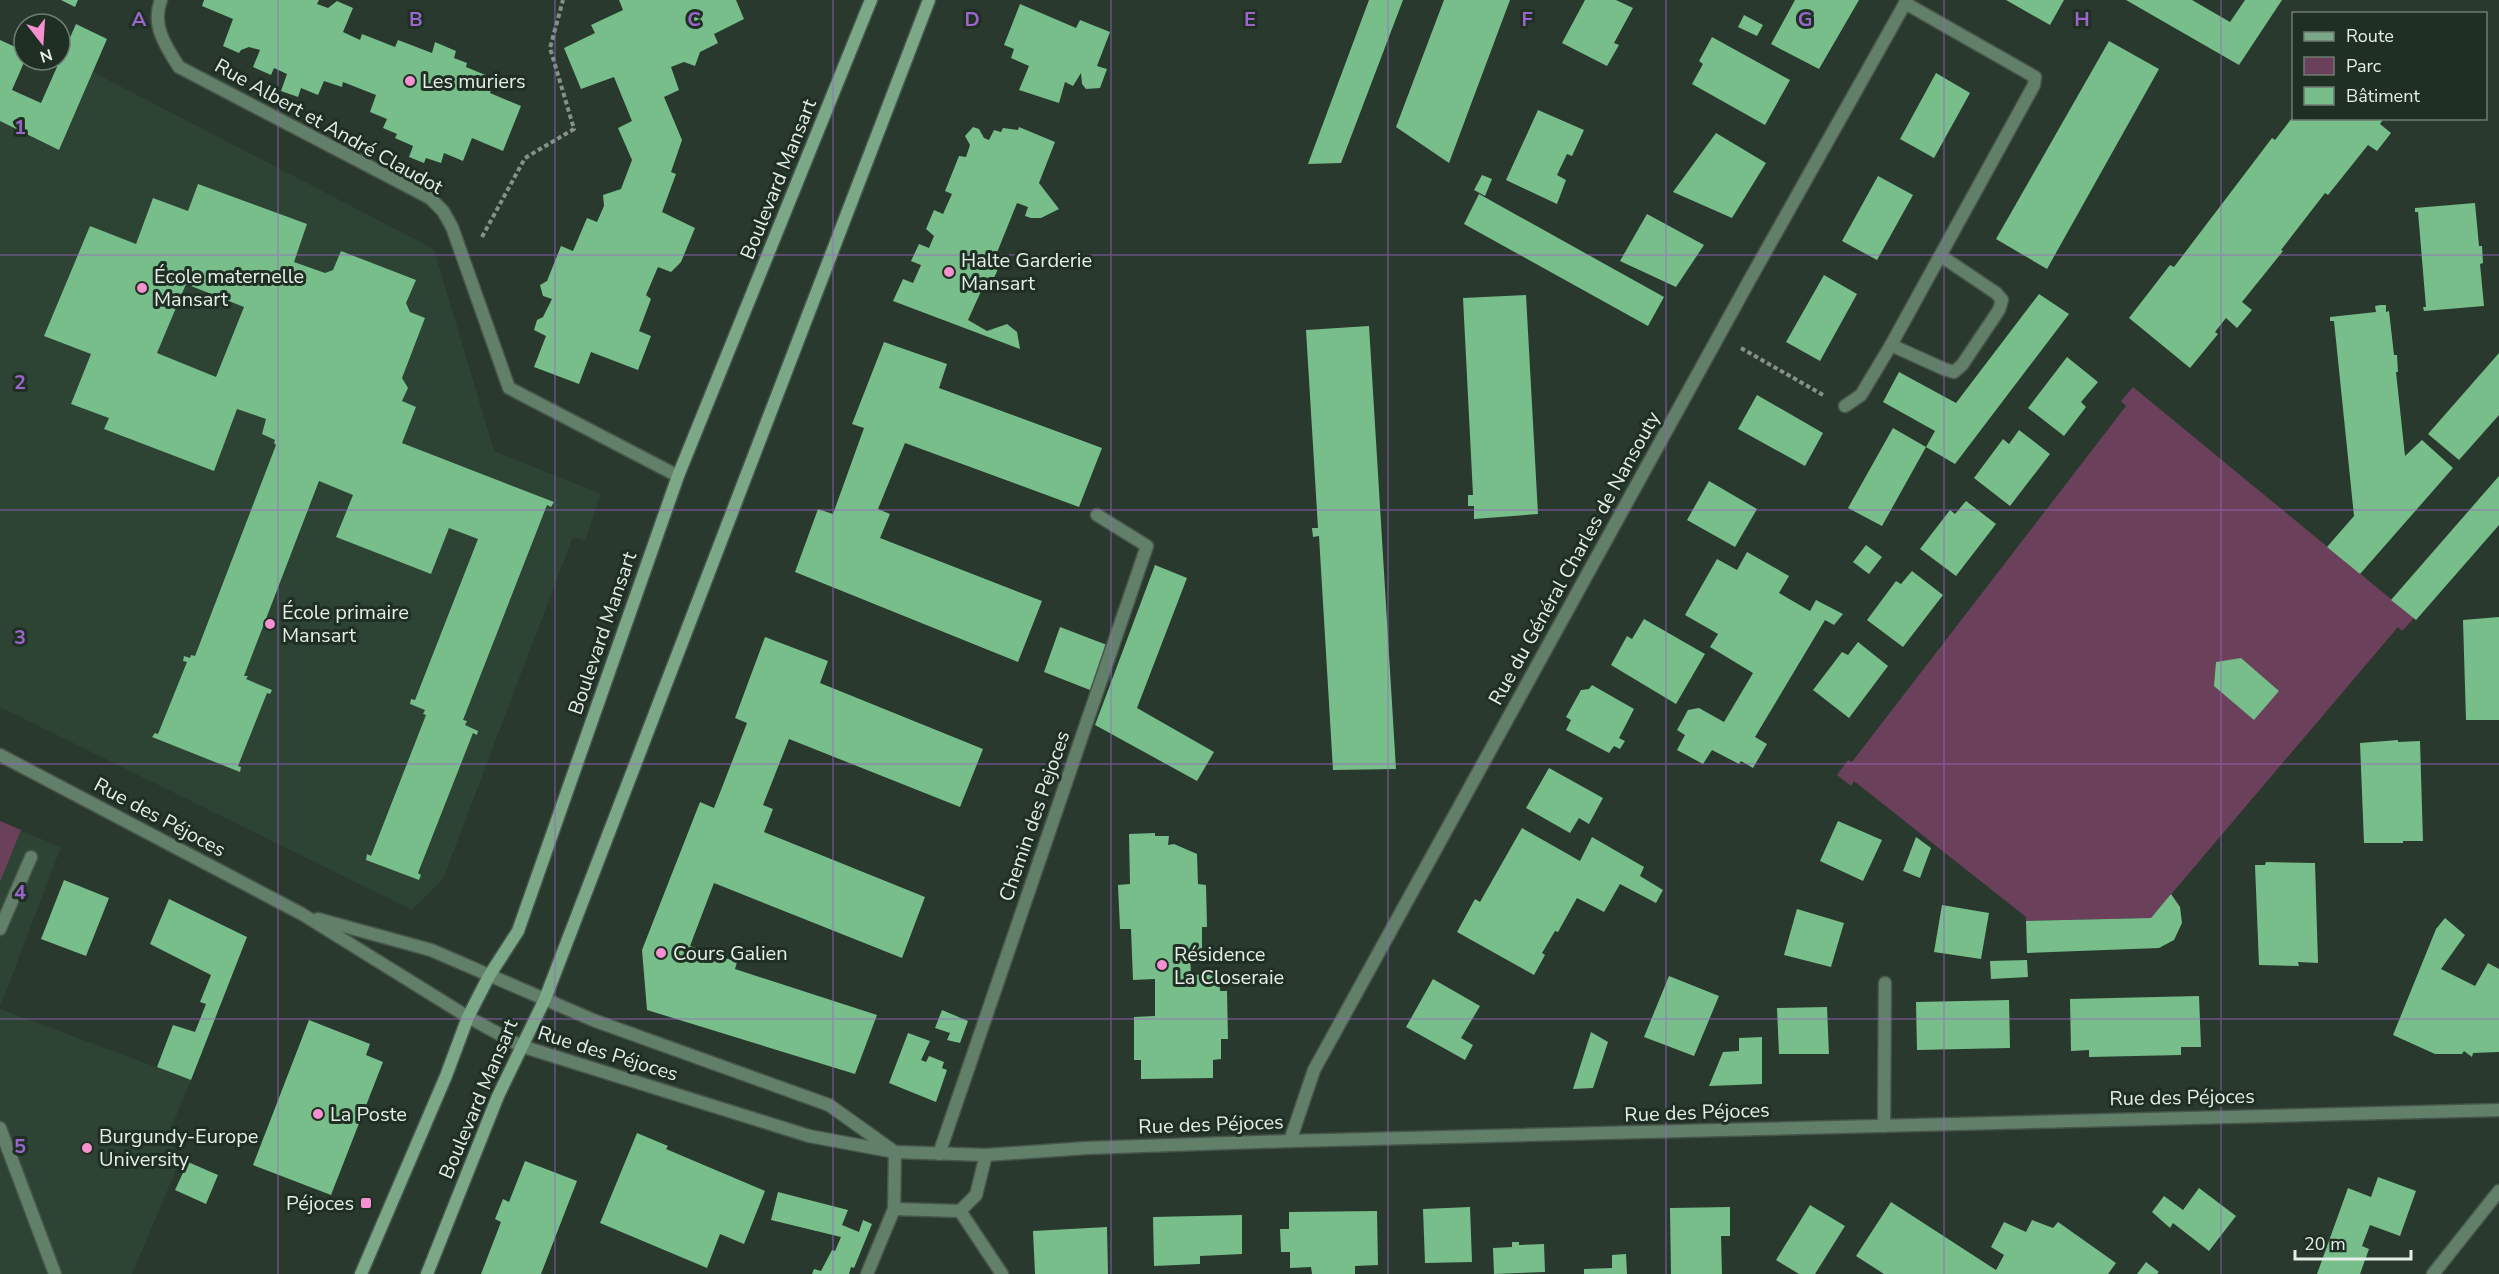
<svg xmlns="http://www.w3.org/2000/svg" width="2499" height="1274" viewBox="0 0 2499 1274" font-family="'Nunito Sans',sans-serif">
<style>
.built{fill:#2d4333}
.green{fill:#6b405b}
.building{fill:#77be8a;fill-rule:evenodd}
.lines{fill:none;stroke-linecap:round;stroke-linejoin:round}
.lane-casing{stroke:#47564b;stroke-width:15}
.street-casing{stroke:#47564b;stroke-width:15}
.secondary-casing{stroke:#47564b;stroke-width:15}
.path{stroke:#859288;stroke-width:4;stroke-dasharray:4.5 3;stroke-linecap:butt}
.lane{stroke:#627f69;stroke-width:12}
.street{stroke:#627f69;stroke-width:12}
.secondary{stroke:#7ba886;stroke-width:12}
.grid{fill:none;stroke:#9b66cb;stroke-width:1.5;stroke-opacity:0.55}
.poi-dot{fill:#f590d1;stroke:#1f2f23;stroke-width:2}
.labels{text-anchor:middle;stroke-width:6;stroke-linejoin:round;paint-order:stroke}
.poi-label{font-size:20px;fill:#e5eee7;stroke:#1f2f23;text-anchor:start}
.street-label{font-size:20px;fill:#e5eee7;stroke:#1f2f23}
.grid-label{font-size:20px;text-anchor:middle;font-weight:bold;fill:#9b66cb;stroke:#1f2f23;stroke-width:6;stroke-linejoin:round;paint-order:stroke}
</style>
<rect width="100%" height="100%" fill="#29392d"/>
<!-- built -->
<g class="built">
<path d="M93,72L434,249L494,451L601,494L585,541L573,537L443,879L412,910L0,707V121L59,150Z"/>
<path d="M0,822L61,847L0,1007Z"/>
<path d="M0,1009L191,1080L169,1133L179,1163L132,1274H0Z"/>
</g>
<!-- green -->
<g class="green">
<path d="M2133,387L2414,618L2402,631L2398,627L2151,918L2026,921V917L1854,781L1851,786L1837,775L1848,760L1852,762L2126,406L2121,401Z"/>
<path d="M0,821L21,830L0,882Z"/>
</g>
<!-- building -->
<g class="building">
<path d="M61,0H78L75,7Z"/>
<path d="M204,0H319L317,4L328,8L337,1L353,8L343,32L360,40L362,34L395,47L398,40L432,53L435,42L456,51L454,58L467,63L466,67L495,79L490,93L521,106L503,151L472,138L463,161L444,153L441,163L426,158L424,163L409,157L413,146L395,138L397,134L383,128L387,119L370,112L376,95L343,82L342,87L324,81L318,95L301,88L298,97L281,91L287,74L274,68L271,75L253,67L260,50L249,47L241,50L239,53L223,46L233,19L202,6Z"/>
<path d="M619,0H736L744,19L714,34L718,43L700,52L695,66L684,62L671,67L679,90L664,97L682,140L671,172L676,174L662,212L695,228L681,262L671,272L658,267L646,295L651,299L639,331L651,336L638,370L591,352L579,384L534,367L546,336L534,330L537,320L543,317L552,299L543,296L540,285L547,281L561,246L573,251L587,218L597,222L604,206L603,195L621,189L632,160L618,128L632,121L614,77L581,89L564,48L595,33L591,25L623,10Z"/>
<path d="M1369,0H1403L1341,163L1308,164Z"/>
<path d="M1444,0H1510L1449,163L1396,127Z"/>
<path d="M1585,0H1616L1633,8L1614,43L1619,45L1607,66L1562,43Z"/>
<path d="M1795,0H1859L1819,69L1771,44Z"/>
<path d="M2006,0H2064L2050,25Z"/>
<path d="M2126,0H2192L2230,22L2245,0H2282L2239,65Z"/>
<path d="M1020,4L1076,28L1080,20L1110,32L1097,66L1107,69L1100,88L1086,89L1082,84L1081,73L1073,86L1065,82L1059,103L1019,90L1029,66L1011,58L1014,49L1004,45Z"/>
<path d="M1744,15L1763,25L1757,36L1738,27Z"/>
<path d="M76,24L107,39L59,150L0,121V40L24,51L25,60L12,90L41,103Z"/>
<path d="M1712,37L1790,80L1765,125L1692,84L1703,64L1699,61Z"/>
<path d="M2109,41L2159,69L2047,269L1996,239Z"/>
<path d="M1936,73L1970,93L1934,158L1900,139Z"/>
<path d="M1538,110L1584,130L1572,156L1567,154L1557,175L1566,180L1557,204L1506,180Z"/>
<path d="M2292,118H2384L2380,124L2391,133L2377,151L2368,145L2328,195L2325,193L2281,250L2283,251L2242,302L2252,310L2237,328L2226,318L2215,332L2218,334L2190,368L2129,318L2170,265L2174,267L2272,138L2275,140Z"/>
<path d="M973,127L979,129L984,138L989,140L994,130L1001,132L1003,128L1018,130L1019,127L1055,142L1039,183L1059,209L1041,218H1031L1025,216L1028,207L1017,203L996,255L1003,258L989,289L983,287L968,320L987,331L1007,324L1017,332L1020,349L893,301L903,279L913,283L921,265L911,261L919,244L929,248L934,236L926,229L934,210L943,214L952,194L945,191L959,156L966,157L970,145L965,136Z"/>
<path d="M1716,133L1766,163L1732,218L1673,192Z"/>
<path d="M1482,175L1492,179L1485,196L1474,190Z"/>
<path d="M1878,176L1913,195L1877,260L1842,241Z"/>
<path d="M198,184L307,224L294,262L325,273L333,270L341,251L416,280L406,303L410,312L425,318L402,378L408,388L402,401L416,407L402,443L554,502L551,507L547,505L463,720L467,721L465,725L478,731L477,735L473,733L418,873L421,875L419,880L366,860L367,854L371,856L426,715L423,714L425,710L410,704L411,699L415,700L478,539L449,528L431,574L336,537L353,495L319,481L244,676H248L246,679L272,690L270,694L267,693L238,766L241,767L240,772L152,737L155,733L158,734L187,662L183,661L184,656L190,658L191,655L195,656L276,445L274,443L275,440L262,434L266,419L237,409L214,471L104,429L109,418L71,404L91,354L44,336L90,226L136,244L153,198L188,211ZM186,284L244,307L216,377L157,353Z"/>
<path d="M1479,194L1664,297L1648,326L1464,224Z"/>
<path d="M2475,203L2479,246H2482L2483,263L2480,264L2484,306L2424,311L2423,307H2426L2418,212H2415V208Z"/>
<path d="M1647,214L1704,245L1676,287L1620,261Z"/>
<path d="M1824,275L1857,294L1820,361L1786,342Z"/>
<path d="M2039,294L2069,314L1955,464L1926,447L1935,431L1883,402L1899,372L1956,403Z"/>
<path d="M1526,295L1538,514L1474,519V506H1468V495H1473L1463,298Z"/>
<path d="M2380,305H2386V312L2389,311L2394,355H2397L2398,372H2396L2405,456L2422,440L2453,468L2360,574L2327,547L2354,516L2334,321H2330V317L2376,312L2375,306Z"/>
<path d="M1369,326L1396,769L1333,770L1319,536L1313,537L1312,528H1318L1306,330Z"/>
<path d="M884,342L947,364L939,388L1102,448L1079,507L905,443L878,509L890,514L880,538L1042,601L1018,662L795,572L818,509L833,514L864,428L852,424Z"/>
<path d="M2499,353V415L2459,460L2428,434Z"/>
<path d="M2067,357L2098,382L2081,402L2086,407L2064,436L2028,408Z"/>
<path d="M1757,395L1823,433L1805,466L1738,429Z"/>
<path d="M1893,428L1926,447L1882,526L1848,508Z"/>
<path d="M2019,430L2050,454L2010,506L1974,478L2003,439L2009,444Z"/>
<path d="M2499,476V525L2416,620L2391,600Z"/>
<path d="M1709,481L1757,509L1735,547L1687,520Z"/>
<path d="M1966,501L1996,524L1956,576L1920,549L1950,510L1955,514Z"/>
<path d="M1866,545L1882,557L1869,574L1853,562Z"/>
<path d="M1747,552L1789,576L1779,593L1810,611L1816,600L1843,614L1834,625L1825,620L1755,737L1767,744L1753,768L1741,761L1739,764L1712,750L1703,764L1677,750L1685,735L1677,730L1688,710L1699,708L1724,722L1753,673L1710,647L1718,634L1685,615L1717,559L1737,570Z"/>
<path d="M1155,565L1187,578L1137,708L1214,752L1197,781L1095,725Z"/>
<path d="M1912,571L1943,595L1903,647L1867,620L1896,581L1901,584Z"/>
<path d="M2499,617V720H2466L2463,620Z"/>
<path d="M1644,619L1705,654L1676,704L1611,665L1627,636L1632,639Z"/>
<path d="M1060,627L1107,645L1090,690L1044,672Z"/>
<path d="M765,637L828,661L820,683L983,749L960,807L789,739L763,805L773,809L764,832L925,897L902,958L714,883L690,946L737,962L735,969L877,1015L855,1074L647,1010L642,950L700,802L714,808L747,723L735,718Z"/>
<path d="M1858,642L1888,666L1849,718L1813,690L1842,652L1848,655Z"/>
<path d="M2241,658L2279,691L2254,720L2214,686L2216,662Z"/>
<path d="M1592,685L1634,709L1619,738L1625,741L1620,749L1614,746L1609,753L1566,730L1571,720L1566,717L1581,690L1589,689Z"/>
<path d="M2398,740V742L2420,741L2423,841H2403V843H2364L2360,743Z"/>
<path d="M1549,768L1603,798L1589,824L1579,818L1570,833L1526,808Z"/>
<path d="M1838,821L1882,840L1863,881L1820,861Z"/>
<path d="M1522,828L1580,861L1592,837L1644,867L1640,876L1663,890L1656,903L1620,884L1604,912L1577,898L1558,932L1555,931L1542,953L1545,955L1534,975L1457,932L1475,899L1480,902Z"/>
<path d="M1155,833V836H1169L1168,845L1174,844L1197,854L1198,884L1206,885L1207,927H1202V955H1190L1191,975L1219,974L1220,991H1227L1228,1039H1221V1059L1213,1060V1078L1141,1079V1060H1134V1017L1155,1016V979L1133,980L1131,929H1120L1118,885L1130,884L1129,834Z"/>
<path d="M1916,837L1931,848L1920,878L1903,871Z"/>
<path d="M2266,862L2315,863L2318,963L2298,962L2299,966L2259,965L2255,865H2265Z"/>
<path d="M64,880L109,898L86,956L41,939Z"/>
<path d="M2171,894L2180,907L2182,923L2174,940L2159,948L2027,953L2026,921L2151,918Z"/>
<path d="M169,899L247,937L191,1080L157,1067L173,1025L195,1032L206,1004L200,1002L211,975L150,944Z"/>
<path d="M1942,905L1989,913L1981,959L1934,952Z"/>
<path d="M1797,909L1844,923L1831,967L1784,955Z"/>
<path d="M2445,918L2465,935L2441,969L2475,986L2488,963L2499,969V1052L2473,1053L2472,1057L2464,1051L2462,1054H2435L2393,1035L2436,929Z"/>
<path d="M2027,960L2028,977L1991,979L1990,961Z"/>
<path d="M1669,976L1719,996L1694,1056L1644,1037Z"/>
<path d="M1433,979L1480,1006L1461,1038L1473,1045L1465,1060L1406,1027Z"/>
<path d="M2199,996L2201,1047H2181V1055L2089,1057V1050L2071,1051L2070,999Z"/>
<path d="M2009,1000L2010,1048L1917,1050L1916,1002Z"/>
<path d="M1827,1007L1829,1054H1779L1777,1008Z"/>
<path d="M942,1010L968,1021L960,1043L947,1040L950,1033L935,1028Z"/>
<path d="M309,1020L370,1044L366,1055L383,1062L331,1195L253,1165Z"/>
<path d="M1591,1032L1608,1042L1593,1088L1573,1089Z"/>
<path d="M908,1033L930,1041L921,1060L926,1062L929,1056L944,1062L942,1068L947,1070L936,1102L889,1083Z"/>
<path d="M1762,1037V1084L1709,1086L1723,1052L1739,1051V1038Z"/>
<path d="M637,1133L668,1146L666,1149L765,1191L744,1244L720,1234L707,1268L600,1223Z"/>
<path d="M525,1161L577,1181L541,1274H481L501,1222L495,1219L503,1199L509,1202Z"/>
<path d="M188,1162L218,1175L206,1204L175,1190Z"/>
<path d="M2378,1177L2416,1191L2400,1236L2370,1225L2362,1246L2369,1249L2360,1274H2317L2348,1188L2371,1197Z"/>
<path d="M2199,1188L2236,1216L2209,1251L2173,1223L2170,1228L2152,1212L2164,1196L2183,1210Z"/>
<path d="M778,1192L848,1210L842,1225L859,1232L863,1220L872,1224L854,1268L851,1267L849,1274H812L814,1269L821,1271L832,1250L835,1251L841,1237L771,1220Z"/>
<path d="M1891,1202L1996,1270L2004,1255L1991,1247L2004,1222L2026,1232L2032,1220L2053,1228L2058,1222L2116,1263L2108,1274H1884L1856,1256Z"/>
<path d="M1810,1205L1845,1226L1815,1274H1799L1776,1260Z"/>
<path d="M1470,1207L1472,1262L1425,1263L1423,1209Z"/>
<path d="M1730,1207V1236H1721L1722,1274H1671L1670,1208Z"/>
<path d="M1377,1211L1378,1265L1355,1266V1274H1312L1311,1267L1290,1268V1252H1281L1280,1229H1289V1212Z"/>
<path d="M1242,1215V1254L1200,1256V1264L1154,1266L1153,1217Z"/>
<path d="M1107,1227L1108,1274H1035L1033,1231Z"/>
<path d="M1512,1242H1519V1245L1544,1244L1545,1272L1494,1274L1493,1248L1512,1247Z"/>
<path d="M1626,1254L1627,1274H1584V1269L1612,1268V1255Z"/>
<path d="M2146,1262L2159,1272L2157,1274H2137Z"/>
</g>
<g class="lines">
<!-- lane casing -->
<g class="lane-casing">
<g id="lane">
<path d="M0,929L31,857"/>
<path d="M0,1128L55,1274"/>
</g>
</g>
<!-- street casing -->
<g class="street-casing">
<g id="street">
<path d="M161,0C151,25 166,47 179,67L430,198L443,211L452,227L509,388L678,476"/>
<path d="M1891,345L1944,369L1954,372L1962,365L1999,310L2002,300L1996,293L1941,256"/>
<path d="M1845,406L1861,395L1891,345L2034,85L2035,77L1905,3"/>
<path d="M0,755L302,914L468,1017L521,1046L809,1136L895,1152L986,1155L1086,1148L1290,1141L2499,1110"/>
<path d="M318,919L431,950L593,1020L829,1105L892,1150"/>
<path d="M1884,1126L1885,983"/>
<path d="M1290,1141L1314,1070L1749,281L1907,0"/>
<path d="M895,1152L894,1209L960,1211L976,1195L986,1155"/>
<path d="M939,1154L1147,546L1097,515"/>
<path d="M960,1211L1002,1274"/>
<path d="M867,1274L894,1209"/>
<path d="M2433,1274L2499,1191"/>
</g>
</g>
<!-- secondary casing -->
<g class="secondary-casing">
<g id="secondary">
<path d="M361,1274L446,1076L468,1017L489,976L518,931L678,476L871,0"/>
<path d="M427,1274L498,1096L545,999L929,0"/>
</g>
</g>
<!-- path -->
<g class="path">
<path d="M482,237L525,158L574,129L550,48L563,0"/>
<path d="M1741,348L1823,395"/>
</g>
<!-- lane -->
<use href="#lane" class="lane"/>
<!-- street -->
<use href="#street" class="street"/>
<!-- secondary -->
<use href="#secondary" class="secondary"/>
</g>
<!-- grid -->
<path class="grid" d="M278,0V1274M555,0V1274M833,0V1274M1111,0V1274M1388,0V1274M1666,0V1274M1944,0V1274M2221,0V1274M0,255H2499M0,510H2499M0,764H2499M0,1019H2499"/>
<!-- markers -->
<g class="poi-dot">
<circle cx="410" cy="81" r="6"/>
<circle cx="949" cy="272" r="6"/>
<circle cx="142" cy="288" r="6"/>
<circle cx="270" cy="624" r="6"/>
<circle cx="661" cy="953" r="6"/>
<circle cx="1162" cy="965" r="6"/>
<circle cx="318" cy="1114" r="6"/>
<circle cx="87" cy="1148" r="6"/>
<rect x="360" y="1197" width="12" height="12" rx="3"/>
</g>
<g class="labels">
<!-- poi labels -->
<g class="poi-label">
<text x="422" y="88">Les muriers</text>
<text x="961" y="267">Halte Garderie<tspan x="961" dy="23">Mansart</tspan></text>
<text x="154" y="283">École maternelle<tspan x="154" dy="23">Mansart</tspan></text>
<text x="282" y="619">École primaire<tspan x="282" dy="23">Mansart</tspan></text>
<text x="673" y="960">Cours Galien</text>
<text x="1174" y="961">Résidence<tspan x="1174" dy="23">La Closeraie</tspan></text>
<text x="330" y="1121">La Poste</text>
<text x="99" y="1143">Burgundy-Europe<tspan x="99" dy="23">University</tspan></text>
<text x="354" y="1210" text-anchor="end">Péjoces</text>
</g>
<!-- street labels -->
<g class="street-label">
<text transform="translate(329 126) rotate(29)" y="7">Rue Albert et André Claudot</text>
<text transform="translate(778 179) rotate(-68)" y="7">Boulevard Mansart</text>
<text transform="translate(1574 558) rotate(-61)" y="7">Rue du Général Charles de Nansouty</text>
<text transform="translate(602 633) rotate(-71)" y="7">Boulevard Mansart</text>
<text transform="translate(1034 816) rotate(-71)" y="7">Chemin des Pejoces</text>
<text transform="translate(160 817) rotate(28)" y="7">Rue des Péjoces</text>
<text transform="translate(608 1053) rotate(17)" y="7">Rue des Péjoces</text>
<text transform="translate(2182 1097) rotate(-1)" y="7">Rue des Péjoces</text>
<text transform="translate(478 1099) rotate(-67)" y="7">Boulevard Mansart</text>
<text transform="translate(1697 1112) rotate(-2)" y="7">Rue des Péjoces</text>
<text transform="translate(1211 1124) rotate(-2)" y="7">Rue des Péjoces</text>
</g>
</g>
<g class="grid-label">
<text x="139" y="26">A</text>
<text x="416" y="26">B</text>
<text x="694" y="26">C</text>
<text x="972" y="26">D</text>
<text x="1250" y="26">E</text>
<text x="1527" y="26">F</text>
<text x="1805" y="26">G</text>
<text x="2082" y="26">H</text>
<text x="20" y="134">1</text>
<text x="20" y="389">2</text>
<text x="20" y="644">3</text>
<text x="20" y="899">4</text>
<text x="20" y="1153">5</text>
</g>
<!-- legend -->
<rect x="2292" y="12" width="195" height="108" fill="#1f2f23" stroke="#6e7b71" stroke-width="1.5"/>
<rect x="2304" y="32" width="30" height="9" fill="#7ba886" stroke="#6e7b71" stroke-width="1.5"/>
<text x="2346" y="42" font-size="18" fill="#e5eee7">Route</text>
<rect x="2304" y="57" width="30" height="18" fill="#6b405b" stroke="#6e7b71" stroke-width="1.5"/>
<text x="2346" y="72" font-size="18" fill="#e5eee7">Parc</text>
<rect x="2304" y="87" width="30" height="18" fill="#77be8a" stroke="#6e7b71" stroke-width="1.5"/>
<text x="2346" y="102" font-size="18" fill="#e5eee7">Bâtiment</text>
<!-- north arrow -->
<g transform="translate(42 42) rotate(163)"><circle r="28" fill="#1f2f23" stroke="#6e7b71" stroke-width="1.5"/>
<path d="M0-4.5L10 22L0 15L-10 22Z" fill="#f590d1"/>
<text y="-9" font-size="16" font-weight="bold" text-anchor="middle" fill="#e5eee7">N</text>
</g>
<!-- scale -->
<path d="M2295 1250v9h116v-9" fill="none" stroke="#e5eee7" stroke-width="3"/>
<text x="2304" y="1250" font-size="18" fill="#e5eee7" stroke="#1f2f23" stroke-width="4.5" paint-order="stroke">20 m</text>
</svg>
